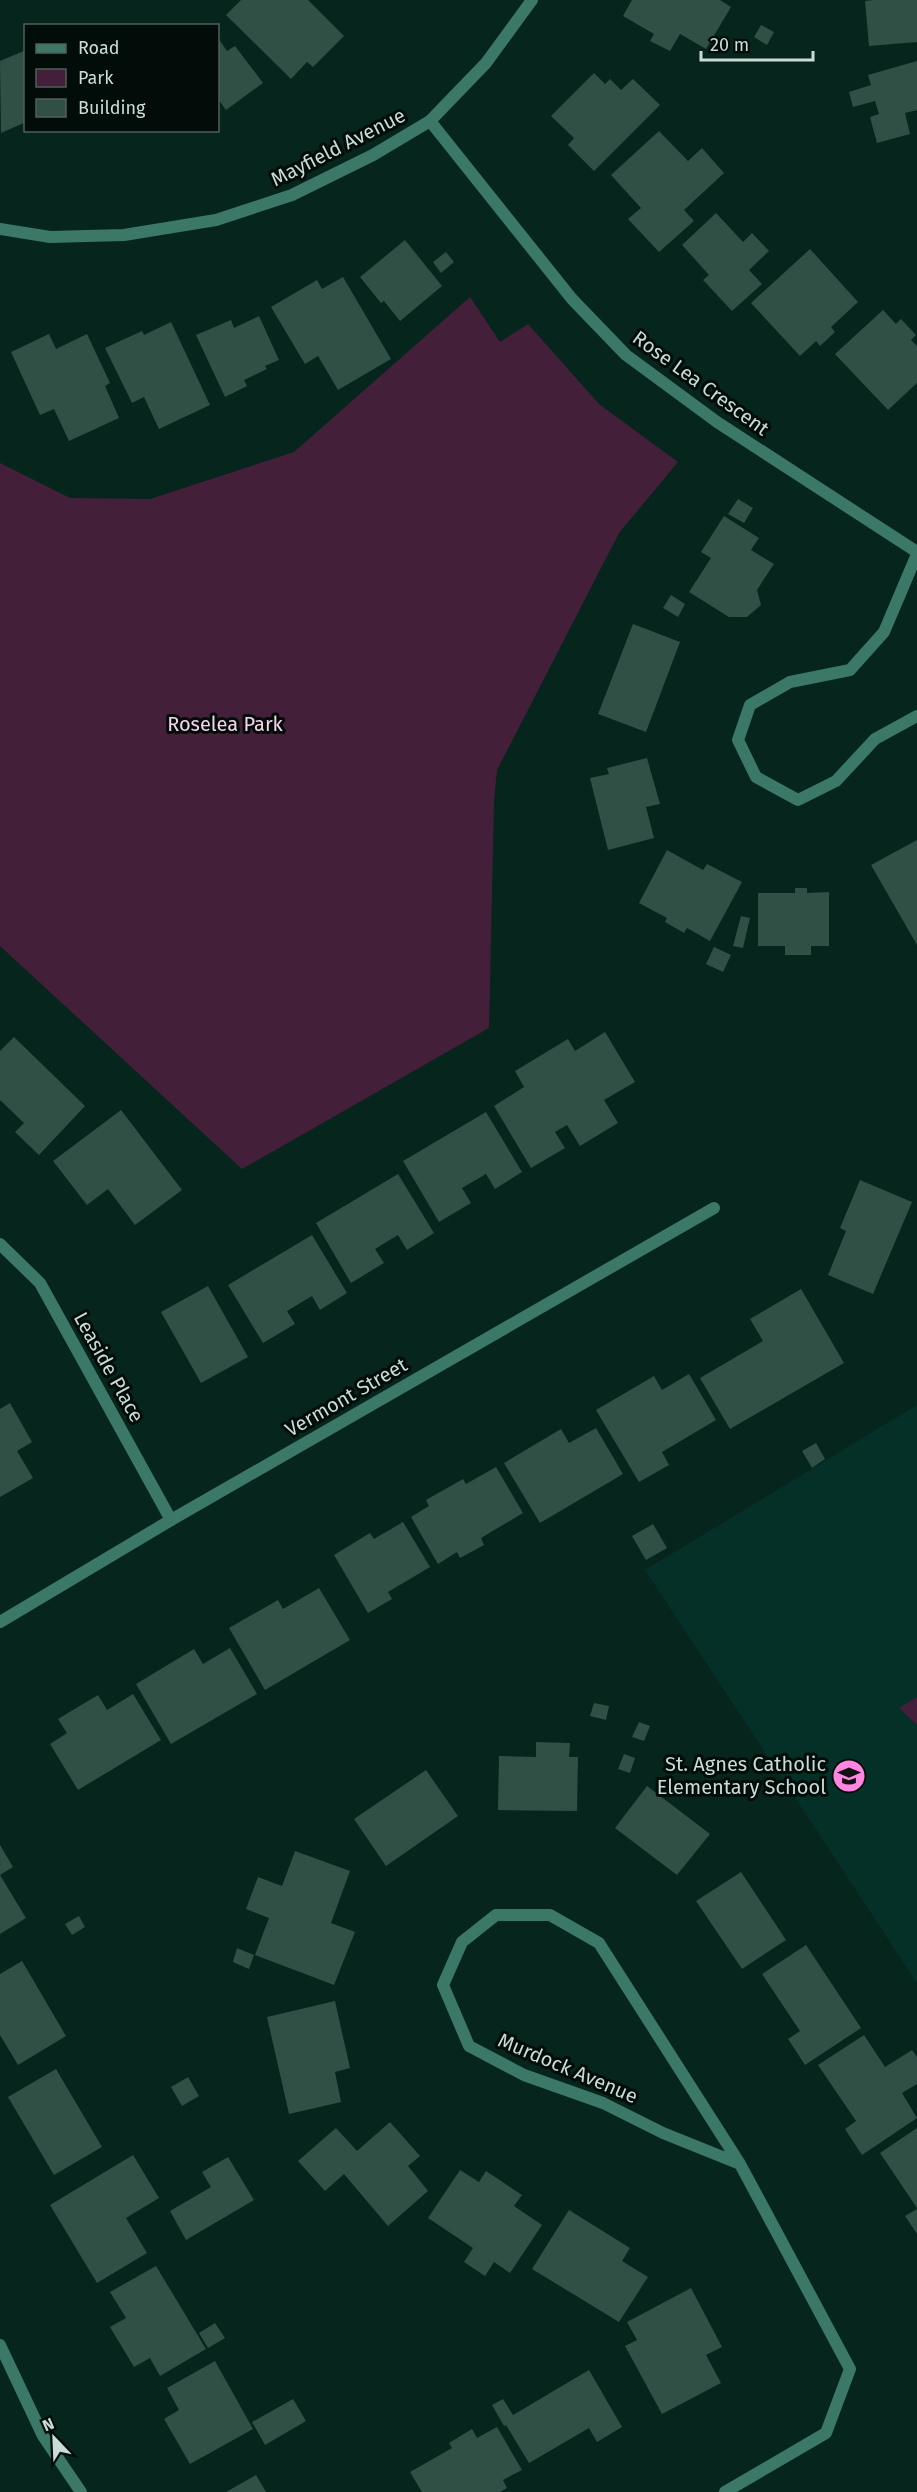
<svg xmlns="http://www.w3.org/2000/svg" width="917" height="2492" viewBox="0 0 917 2492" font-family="'Fira Sans',sans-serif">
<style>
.built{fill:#053027}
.green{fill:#431f3a}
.building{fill:#304f45}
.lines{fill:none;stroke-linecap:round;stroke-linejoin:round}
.street{stroke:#3b7867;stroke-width:12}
.labels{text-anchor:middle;stroke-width:6;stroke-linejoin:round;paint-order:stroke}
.street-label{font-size:20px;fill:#cadcd6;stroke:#020c08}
.park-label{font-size:20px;fill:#f7d4ec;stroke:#020c08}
.poi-label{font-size:20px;fill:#cadcd6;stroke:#020c08;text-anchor:end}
</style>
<rect width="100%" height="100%" fill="#06251d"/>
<!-- built -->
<path class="built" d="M917,1405V1983L645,1570Z"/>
<!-- green -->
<g class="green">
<path d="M470,297L500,342L528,324L599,404L678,462L619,533L497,770L494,801L489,1028L242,1169L0,946V463L70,498L150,499L294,452Z"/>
<path d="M917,1697V1725L899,1708Z"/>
</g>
<!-- building -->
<g class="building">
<path d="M241,0H308L344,36L313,67L307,62L291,79L226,15Z"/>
<path d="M632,0H720L731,7L706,49L680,34L670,51L650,41L654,34L623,16Z"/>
<path d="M873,0H917V42L869,46L865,1Z"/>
<path d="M761,25L774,32L767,45L754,37Z"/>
<path d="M218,38L227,51L235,46L263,83L226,110L218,99Z"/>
<path d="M26,50V122L1,133L0,61Z"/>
<path d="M917,61V110L905,113L910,134L877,143L870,117L879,114L875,101L853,107L849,92L871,85L868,75Z"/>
<path d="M594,73L605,84L610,79L621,90L633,79L660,105L594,171L568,145L574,138L551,116Z"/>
<path d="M659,131L688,161L702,148L724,173L684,210L694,221L659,252L628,219L641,208L611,175Z"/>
<path d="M716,213L743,242L752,233L769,251L749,270L762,284L732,311L703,280L709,275L682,245Z"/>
<path d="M405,240L442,286L400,321L384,301L381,303L360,277Z"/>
<path d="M810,249L858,302L831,327L835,332L820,346L816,341L800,356L751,303Z"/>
<path d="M446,252L454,262L441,273L433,262Z"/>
<path d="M343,277L391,359L338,390L318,356L305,364L271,307L317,280L322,289Z"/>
<path d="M883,310L896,324L901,319L916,335L911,340L917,346V383L888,410L835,354Z"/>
<path d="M259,316L279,360L265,366L267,369L244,380L247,386L225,397L196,335L231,320L234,328Z"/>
<path d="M171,322L210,405L159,429L144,397L132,403L105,348L142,331L144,335Z"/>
<path d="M49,334L56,349L87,334L110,383L105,386L119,418L69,441L54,409L40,415L11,352Z"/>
<path d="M738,499L753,508L744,523L728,514Z"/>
<path d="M724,516L759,538L751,550L774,564L757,590L761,605L747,617H729L689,592L711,558L701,552Z"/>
<path d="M671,595L685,604L678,617L663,608Z"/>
<path d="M633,624L680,642L646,732L598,714Z"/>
<path d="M647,758L660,804L646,807L654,838L608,850L590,778L609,774L607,768Z"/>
<path d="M917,840V945L871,865Z"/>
<path d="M667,850L703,870L707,864L742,882L710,941L687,928L684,933L665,922L667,918L639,903Z"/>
<path d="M795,888H807V893L829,892V946H811V955H785V946H758V893H795Z"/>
<path d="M741,916L750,918L743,948L733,946Z"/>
<path d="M714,947L731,955L723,972L706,964Z"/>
<path d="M605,1032L635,1082L604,1100L618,1123L580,1146L567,1125L555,1132L565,1148L531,1168L494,1106L524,1087L515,1071L568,1039L575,1051Z"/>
<path d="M14,1037L85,1106L39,1155L15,1132L24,1123L0,1100V1051Z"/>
<path d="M121,1110L182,1190L135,1225L108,1189L87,1205L53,1161Z"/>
<path d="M486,1112L522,1172L495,1189L486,1174L462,1188L471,1203L439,1222L403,1161Z"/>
<path d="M398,1174L434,1233L407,1250L398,1235L375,1249L384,1263L351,1283L316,1223Z"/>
<path d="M860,1180L912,1202L873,1294L828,1275L846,1231L840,1228Z"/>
<path d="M312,1235L347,1293L320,1310L312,1296L287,1311L295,1324L263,1343L228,1285Z"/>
<path d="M208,1286L248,1357L201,1383L161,1312Z"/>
<path d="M801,1289L844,1363L730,1429L700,1378L763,1341L750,1319Z"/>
<path d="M689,1374L716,1420L662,1452L669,1465L639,1482L596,1410L654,1376L662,1390Z"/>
<path d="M10,1403L32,1442L17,1451L33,1478L0,1497V1409Z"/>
<path d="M596,1428L623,1474L540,1523L504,1463L561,1429L569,1443Z"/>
<path d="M816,1443L825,1459L812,1468L802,1451Z"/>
<path d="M496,1467L523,1513L481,1538L484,1545L460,1558L457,1552L438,1564L411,1517L429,1506L426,1500L463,1479L466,1484Z"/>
<path d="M403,1522L430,1567L388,1592L392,1599L368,1613L334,1555L370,1533L374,1539Z"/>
<path d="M653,1524L667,1548L646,1560L632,1536Z"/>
<path d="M319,1588L350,1640L265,1690L229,1628L278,1600L283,1609Z"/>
<path d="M230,1648L257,1694L171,1744L136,1684L194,1649L203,1664Z"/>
<path d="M133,1694L161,1740L78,1790L50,1744L67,1733L58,1719L98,1695L107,1710Z"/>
<path d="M594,1703L609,1706L606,1720L590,1716Z"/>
<path d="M639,1722L650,1726L644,1741L632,1737Z"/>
<path d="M536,1742L570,1743L569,1757H578L577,1811L498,1810L499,1756L536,1757Z"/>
<path d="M624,1754L635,1758L630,1773L618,1769Z"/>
<path d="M426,1770L458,1816L386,1866L354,1819Z"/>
<path d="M647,1786L710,1834L677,1875L615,1828Z"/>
<path d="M0,1845L13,1867L0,1875L26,1918L0,1934Z"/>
<path d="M295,1851L350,1871L331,1923L355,1932L334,1985L255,1955L269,1918L246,1909L258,1877L282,1886Z"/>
<path d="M741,1872L786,1940L742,1969L696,1901Z"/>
<path d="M79,1916L85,1927L72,1935L65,1924Z"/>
<path d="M806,1945L861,2028L805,2065L788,2039L800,2031L762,1974Z"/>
<path d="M237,1948L254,1955L249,1969L233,1962Z"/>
<path d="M22,1961L66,2036L18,2065L0,2035V1974Z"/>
<path d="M335,2001L350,2068L335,2072L341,2102L289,2114L267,2017Z"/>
<path d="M864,2035L885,2067L912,2050L917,2057V2084L902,2093L917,2118L862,2155L845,2129L856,2121L818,2065Z"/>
<path d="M56,2069L102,2147L54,2175L8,2097Z"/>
<path d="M188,2077L199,2096L182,2106L171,2087Z"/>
<path d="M390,2122L420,2156L408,2166L428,2191L388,2226L344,2174L325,2191L298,2161L336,2128L357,2151Z"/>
<path d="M917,2128V2208L880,2153Z"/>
<path d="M133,2155L159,2198L126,2218L147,2253L97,2283L50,2205Z"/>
<path d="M228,2157L254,2200L186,2240L170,2211L211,2187L202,2172Z"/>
<path d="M460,2170L479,2182L486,2171L522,2195L514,2206L542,2225L510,2273L494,2262L485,2276L464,2262L473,2248L428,2218Z"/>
<path d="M917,2209V2234L905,2216Z"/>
<path d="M569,2210L630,2248L622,2261L648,2277L619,2322L532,2269Z"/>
<path d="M156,2266L206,2349L160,2376L150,2358L134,2367L110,2327L126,2318L110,2292Z"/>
<path d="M691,2288L722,2347L706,2355L721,2383L662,2414L625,2346L637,2340L627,2322Z"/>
<path d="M215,2323L225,2338L208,2348L199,2333Z"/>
<path d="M215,2361L253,2429L190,2464L164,2419L179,2410L167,2388Z"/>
<path d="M589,2370L622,2427L597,2442L589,2428L529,2463L506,2425L504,2426L492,2405L503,2399L513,2415Z"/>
<path d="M293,2399L306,2421L265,2445L252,2422Z"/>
<path d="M497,2427L522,2470L503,2480L507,2488L500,2492H422L410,2472L452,2448L449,2443L472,2429L477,2438Z"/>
<path d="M256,2475L266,2492H226Z"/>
</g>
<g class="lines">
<!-- street -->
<g class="street">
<path d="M430,121L572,299L626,355L717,422L917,552"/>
<path d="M0,229L50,237L124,235L216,220L292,195L373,155L430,121L486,63L532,0"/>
<path d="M917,554L884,632L850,670L790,682L750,705L738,740L756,777L798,800L836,781L875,739L917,716"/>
<path d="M0,1244L40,1283L171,1520"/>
<path d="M0,1622L171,1520L714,1208"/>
<path d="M0,2345L43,2436L81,2492"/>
<path d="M725,2492L826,2433L850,2369L740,2164L599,1943L550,1915H496L462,1942L443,1985L469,2046L524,2075L603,2103L663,2133L740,2164"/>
</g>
</g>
<!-- icons -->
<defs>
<g id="school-disc" transform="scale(1.725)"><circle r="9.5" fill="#fe86e0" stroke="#020c08"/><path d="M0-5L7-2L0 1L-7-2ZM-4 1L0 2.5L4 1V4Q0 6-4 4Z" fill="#111"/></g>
</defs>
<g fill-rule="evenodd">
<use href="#school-disc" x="849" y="1776"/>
</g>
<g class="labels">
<!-- street labels -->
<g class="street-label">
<text transform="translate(338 147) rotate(-27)" y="7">Mayfield Avenue</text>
<text transform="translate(701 383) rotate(36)" y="7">Rose Lea Crescent</text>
<text transform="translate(109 1367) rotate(61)" y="7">Leaside Place</text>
<text transform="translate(346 1397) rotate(-30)" y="7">Vermont Street</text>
<text transform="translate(568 2068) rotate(23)" y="7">Murdock Avenue</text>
</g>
<!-- park labels -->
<g class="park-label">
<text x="225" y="731">Roselea Park</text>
</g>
<!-- poi labels -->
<g class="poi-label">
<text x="826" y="1771">St. Agnes Catholic<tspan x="826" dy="23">Elementary School</tspan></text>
</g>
</g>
<!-- legend -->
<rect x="24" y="24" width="195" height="108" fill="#020c08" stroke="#525f5a" stroke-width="1.5"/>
<rect x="36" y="44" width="30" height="9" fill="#3b7867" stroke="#525f5a" stroke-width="1.5"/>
<text x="78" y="54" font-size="18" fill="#cadcd6">Road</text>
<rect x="36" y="69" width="30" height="18" fill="#431f3a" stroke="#525f5a" stroke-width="1.5"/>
<text x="78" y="84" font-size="18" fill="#cadcd6">Park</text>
<rect x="36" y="99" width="30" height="18" fill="#304f45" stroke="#525f5a" stroke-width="1.5"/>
<text x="78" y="114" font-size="18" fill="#cadcd6">Building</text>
<!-- north arrow -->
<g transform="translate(54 2438) rotate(337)" stroke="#020c08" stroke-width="4.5" paint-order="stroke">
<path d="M0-4.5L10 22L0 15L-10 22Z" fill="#cadcd6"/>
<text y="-9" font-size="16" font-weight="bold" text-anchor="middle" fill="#cadcd6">N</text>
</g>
<!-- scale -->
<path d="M701 51v9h112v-9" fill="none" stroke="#cadcd6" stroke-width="3"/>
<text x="710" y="51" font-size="18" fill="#cadcd6" stroke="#020c08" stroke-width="4.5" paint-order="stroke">20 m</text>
</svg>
